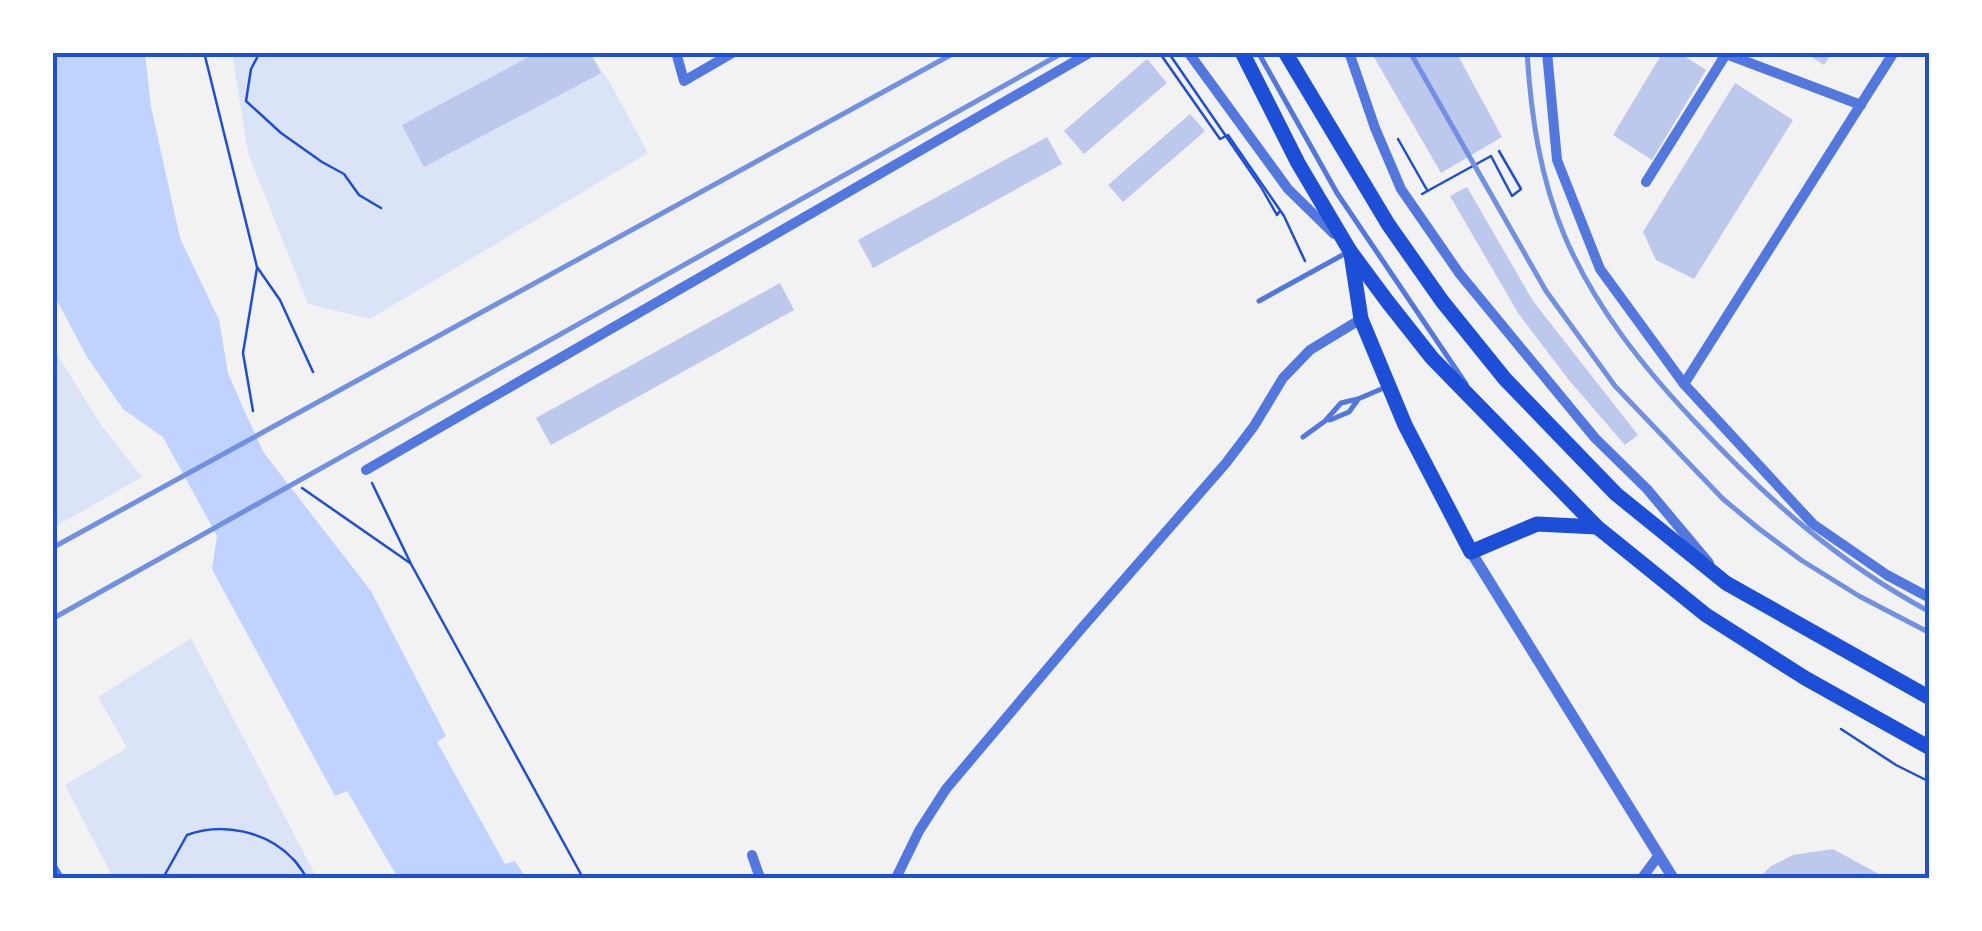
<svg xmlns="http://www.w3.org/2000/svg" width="1982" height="931" viewBox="0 0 1982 931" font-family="'Open Sans',sans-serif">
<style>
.green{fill:#dbe4f7}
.water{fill:#bfd3fe}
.building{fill:#bdc9ec}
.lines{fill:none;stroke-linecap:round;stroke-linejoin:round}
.path{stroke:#1d4ed8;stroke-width:2.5}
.service{stroke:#5277de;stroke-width:5}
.minor{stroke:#5277de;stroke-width:10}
.tertiary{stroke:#5277de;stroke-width:11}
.primary{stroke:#1d4ed8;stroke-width:15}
.rail{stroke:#7290e2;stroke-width:5}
.neatline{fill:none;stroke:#1d4ed8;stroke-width:4}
</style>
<rect width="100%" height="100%" fill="#f2f2f2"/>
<!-- green -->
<g class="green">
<path d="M232,53H590L612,86L648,153L370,319L308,304L248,153Z"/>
<path d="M52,346L101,425L142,477L53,528Z"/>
<path d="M191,638L317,878H113L65,785L127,748L98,697Z"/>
</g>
<!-- water -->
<path class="water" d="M52,53H145L151,107L180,238L219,320L228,373L244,410L264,453L371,591L446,736L437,742L505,864L515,861L526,878H398L347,791L335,796L212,569L217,536L163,437L123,409L87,357L53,293Z"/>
<!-- building -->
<g class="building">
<path d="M538,52H590L601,73L424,167L402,125Z"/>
<path d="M1371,52H1456L1502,137L1441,173Z"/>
<path d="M1663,52H1678L1706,70L1652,160L1613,135Z"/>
<path d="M1804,52H1832L1824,65Z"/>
<path d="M1147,59L1167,83L1084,154L1064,131Z"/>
<path d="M1735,83L1793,120L1694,279L1656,260L1643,232Z"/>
<path d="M1190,114L1205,131L1123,202L1108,185Z"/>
<path d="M1047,137L1062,164L873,268L858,240Z"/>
<path d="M1467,187L1533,301L1638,435L1625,445L1568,379L1518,313L1450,196Z"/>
<path d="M780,283L794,310L551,445L536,418Z"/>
<path d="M1833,849L1886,878H1759L1771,866L1793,855Z"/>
</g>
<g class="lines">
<!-- path -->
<g class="path">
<path d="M204,52L257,267L280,300L313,372"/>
<path d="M260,52L251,69L246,101L281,133L322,162L344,174L359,195L381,208"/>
<path d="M1159,52L1220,139L1228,135L1284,216L1305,261"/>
<path d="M1168,52L1261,187L1277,215L1279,212"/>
<path d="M1398,139L1427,190"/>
<path d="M1422,194L1491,156L1512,196L1521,189L1499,151"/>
<path d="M253,411L243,353L257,268"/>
<path d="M372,483L411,564L583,878"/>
<path d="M302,488L410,563"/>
<path d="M1841,729L1896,765L1930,782"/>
<path d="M163,878L187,835C222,822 267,831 293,859C298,864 303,872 307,878"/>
</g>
<!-- service -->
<g class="service">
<path d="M1258,52L1337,193L1466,384"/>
<path d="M1259,301L1348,252"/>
<path d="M1330,420L1349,412L1357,401"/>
<path d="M1303,437L1325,421L1341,403L1358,399L1386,387"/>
</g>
<!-- minor -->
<g class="minor">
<path d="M676,52L684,81L734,52"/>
<path d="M1188,52L1288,189L1334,234"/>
<path d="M1349,52L1375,128L1401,189L1459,273L1595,438L1647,489L1709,563"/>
<path d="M1547,52L1557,160L1600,269L1684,384L1813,524L1887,575L1930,598"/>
<path d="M1646,182L1726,54L1861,105"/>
<path d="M1684,384L1894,52"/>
<path d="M366,470L1091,52"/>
<path d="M752,855L760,878"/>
<path d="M52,867L59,878"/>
<path d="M896,878L919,831L946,789L1081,629L1226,463L1254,426L1283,378L1310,350L1361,319"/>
<path d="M1642,878L1659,855"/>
</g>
<!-- tertiary -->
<path class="tertiary" d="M1471,552L1673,878"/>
<!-- primary -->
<g class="primary">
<path d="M1242,52L1298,163L1350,251L1387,301L1432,358L1597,527L1706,615L1805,678L1930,748"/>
<path d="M1285,52L1388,224L1442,301L1505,379L1616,494L1726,583L1930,698"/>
<path d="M1351,254L1361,319L1405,425L1471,552L1537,524L1597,527"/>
</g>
<!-- rail -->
<g class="rail">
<path d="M1410,52L1546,291L1615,386L1723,499L1758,528L1801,560L1859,596L1930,633"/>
<path d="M1527,52C1531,116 1540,178 1565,237C1595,307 1643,367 1695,422C1767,499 1836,561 1930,612"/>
<path d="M52,548L956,52"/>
<path d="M52,619L1064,52"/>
</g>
</g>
<!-- border -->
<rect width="1982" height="931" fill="none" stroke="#ffffff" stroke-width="110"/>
<rect x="55" y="55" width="1872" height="821" class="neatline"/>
</svg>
